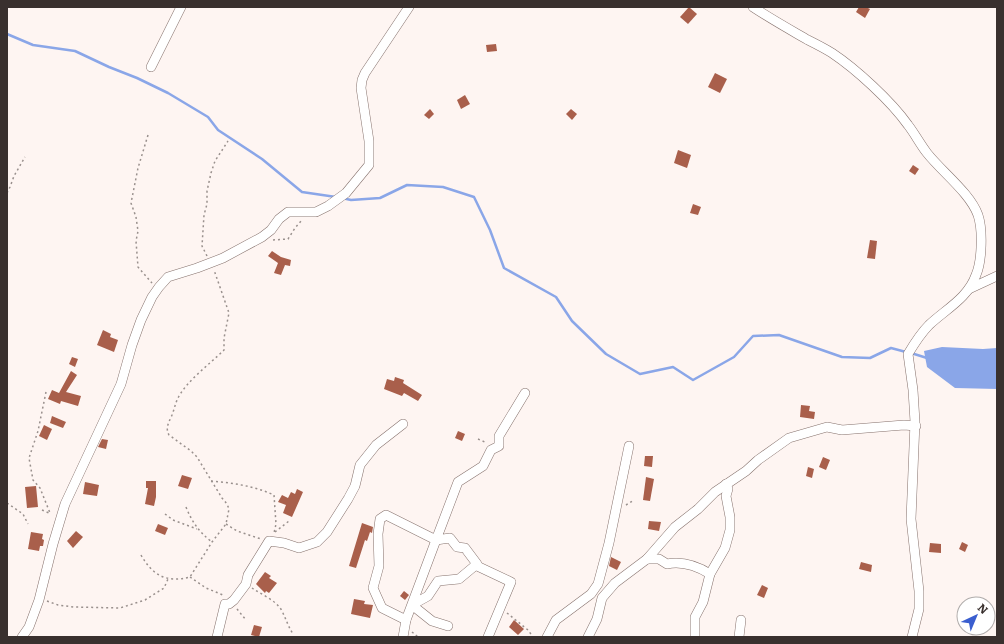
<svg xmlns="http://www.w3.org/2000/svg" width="1004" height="644" viewBox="0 0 1004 644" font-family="Literata,serif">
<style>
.water{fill:#8aa6e8}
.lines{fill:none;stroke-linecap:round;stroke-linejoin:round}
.stream{stroke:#8aa6e8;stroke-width:2.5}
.building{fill:#a95f4b}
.minor-casing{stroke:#86726d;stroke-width:10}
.path{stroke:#99908d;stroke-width:1.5;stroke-dasharray:2 3;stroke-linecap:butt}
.minor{stroke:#fff;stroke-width:9}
</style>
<rect width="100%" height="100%" fill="#fef5f2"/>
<!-- water -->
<path class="water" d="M942,347L983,349L997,348V389L955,388L927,367L924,351Z"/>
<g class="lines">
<!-- stream -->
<g class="stream">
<path d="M7,34L33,45L75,51L109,67L137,78L168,93L208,117L218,130L262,159L302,192L336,197"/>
<path d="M342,198L351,200L380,198L407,185L443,187L474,197L490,230L504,268L556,297L572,321L606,354L640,374L673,367L693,380L734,357L753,336L779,335L842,357L870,358L891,348L906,352"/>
<path d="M911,353L927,358"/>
</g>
</g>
<!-- building -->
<g class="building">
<path d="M689,7L697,14L688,24L680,17Z"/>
<path d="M859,7H866L870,9L865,18L856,12Z"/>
<path d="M496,44L497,51L487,52L486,45Z"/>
<path d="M715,73L727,79L720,93L708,87Z"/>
<path d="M465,95L470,104L461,109L457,100Z"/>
<path d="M430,109L434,114L429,119L424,115Z"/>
<path d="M571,109L577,114L572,120L566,114Z"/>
<path d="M678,150L691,155L687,168L674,163Z"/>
<path d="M913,165L919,169L915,175L909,171Z"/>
<path d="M693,204L701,207L698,215L690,213Z"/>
<path d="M870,240L877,241L875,259L867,258Z"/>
<path d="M272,251L281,257L291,260L290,266L285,265L281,275L274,273L278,263L268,256Z"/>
<path d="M103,330L111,334L110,337L118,340L114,352L97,345Z"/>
<path d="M72,357L78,359L75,367L69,364Z"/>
<path d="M71,371L77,375L66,392L81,396L78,406L61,401L60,404L48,399L52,390L59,393Z"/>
<path d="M395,377L404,380L403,383L422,395L418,401L404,393L402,396L384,389L387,379L394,381Z"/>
<path d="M801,405L810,406L809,411L815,412L814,419L800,417Z"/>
<path d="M52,416L66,422L63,428L50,423Z"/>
<path d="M44,425L52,429L47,440L39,436Z"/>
<path d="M458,431L465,434L462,441L455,438Z"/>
<path d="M102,439L108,440L106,449L98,447Z"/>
<path d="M645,456H653L652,467L644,466Z"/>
<path d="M823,457L830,460L826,470L819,467Z"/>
<path d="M808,467L814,469L812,478L806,476Z"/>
<path d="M182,475L192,478L188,489L178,486Z"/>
<path d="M646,477L654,479L650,501L643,500Z"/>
<path d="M146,481H156V497L154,506L145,504L148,488H146Z"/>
<path d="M85,482L99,485L97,496L83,494Z"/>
<path d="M36,486L38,507L27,508L25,487Z"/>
<path d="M297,489L303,492L292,517L283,513L286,505L278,502L282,495L288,498L291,492L295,494Z"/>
<path d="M649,521L661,522L659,531L648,529Z"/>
<path d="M362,523L373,527L372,533L370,532L367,541L365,540L356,568L349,566Z"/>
<path d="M158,524L168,528L165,535L155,531Z"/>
<path d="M76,531L83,537L73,548L67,541Z"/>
<path d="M31,532L43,534L42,539L44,540L43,546H40L39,551L28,549Z"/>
<path d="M962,542L968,545L965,552L959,549Z"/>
<path d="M930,543L941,544V553L929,552Z"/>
<path d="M611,557L621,562L617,570L609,566Z"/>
<path d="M861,562L872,565L871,572L859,569Z"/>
<path d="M265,572L271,576L269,578L277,583L269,593L266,591L265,593L256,584Z"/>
<path d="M762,585L768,588L764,598L757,595Z"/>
<path d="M404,591L409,595L405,600L400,596Z"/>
<path d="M354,599L365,601L364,604L373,605L370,618L351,614Z"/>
<path d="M514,620L524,629L518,635L509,627Z"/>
<path d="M254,625L262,627L259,637L251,635Z"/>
</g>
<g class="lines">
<!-- minor casing -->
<g class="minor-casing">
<g id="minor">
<path d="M753,7C771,19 789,29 808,40C816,44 824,48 832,53C856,69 891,101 908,125C915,134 920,144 927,153C942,172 970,193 978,215C983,230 982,261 976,275C968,298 946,309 929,325C921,333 914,344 908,354L913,390L915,422L911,519L919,591V609L912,637"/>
<path d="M151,67L181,7"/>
<path d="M969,289L997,276"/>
<path d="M647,559H659L667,564C682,561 697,566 710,574"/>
<path d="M475,565L511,582L488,637"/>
<path d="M448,626L432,621L412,605L428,596L438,581L459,579L477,564L465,548L457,547L450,538L436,540L406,620L382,608L373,588L379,566L378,534L380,519L386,515L436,540L458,482L483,466L491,450L499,446V436L525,393"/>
<path d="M22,637L29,627L39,600L53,544L65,504L121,384L132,345L141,320L152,297L159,287L168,277L197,268L223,258L262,237L271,230L279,219L288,212H316L328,206L346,193L369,165V141L361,88L362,80L365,73L409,7"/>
<path d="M217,637L225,604H229L234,600L246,584L248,575L269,541L284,543L299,548L317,542L327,532L348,499L355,486L360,465L376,445L403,424"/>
<path d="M403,637L406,620"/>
<path d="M547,637L556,620L591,594L598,584L609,543L629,446"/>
<path d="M588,637L597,619L602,598L615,583L647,559L675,527L698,509L715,492L746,471L758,460L789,438L827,427L842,430L904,425L916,426"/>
<path d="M695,637V617L703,602L710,574L725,548L730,530V517L726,496L728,489L726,484"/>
<path d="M739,637L741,620"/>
</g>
</g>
<!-- path -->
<g class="path">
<path d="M148,135L138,168L131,203L136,217L138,231L136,241L138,267L152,283"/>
<path d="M7,193L10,187L14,176L25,157"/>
<path d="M273,240L288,239L295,228L302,220"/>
<path d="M207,256L202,246L204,215L207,204V191L211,173L215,161L228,141"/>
<path d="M46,392L38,431L29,458L33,480L40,488L50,513"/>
<path d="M478,439L487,443"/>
<path d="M211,481C233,483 254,486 274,495L276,524L274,533"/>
<path d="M7,503L23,514L28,524"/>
<path d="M626,505L634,500"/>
<path d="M186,507C192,522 199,532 212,542"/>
<path d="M42,510L49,513"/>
<path d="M165,514L173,520L197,529"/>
<path d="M226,524L237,531L261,539"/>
<path d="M275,532L289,521"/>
<path d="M141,555C153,576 167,583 190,577L212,542L226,524L229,509L227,504L222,498L197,457L191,451L169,435C165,428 169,422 172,415C174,410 175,405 177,400C185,382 210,364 224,350V338L229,313L214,270"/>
<path d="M190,577L206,588L223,595"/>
<path d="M252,588C262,595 276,600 282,611C286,619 288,626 293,634"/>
<path d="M47,601L58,605L74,607L120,608L145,600L164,588L168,579"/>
<path d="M237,609L246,620"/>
<path d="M507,613L528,630L533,637"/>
<path d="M412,632L418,637"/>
</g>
<!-- minor -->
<use href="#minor" class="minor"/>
</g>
<!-- border -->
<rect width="1004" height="644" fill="none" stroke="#39302e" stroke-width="16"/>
<!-- north arrow -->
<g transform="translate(976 616) rotate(44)"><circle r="19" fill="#ffffff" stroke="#b0acab"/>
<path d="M0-3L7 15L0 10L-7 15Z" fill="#3a5ecf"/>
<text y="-6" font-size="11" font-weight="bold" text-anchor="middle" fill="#39302e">N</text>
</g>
</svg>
